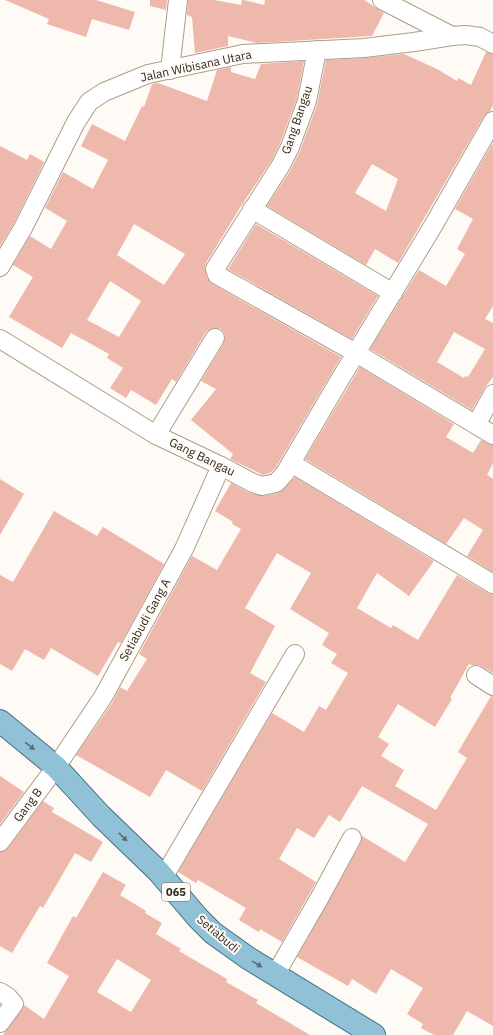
<svg xmlns="http://www.w3.org/2000/svg" width="493" height="1035" viewBox="0 0 493 1035" font-family="'IBM Plex Sans',sans-serif">
<style>
.building{fill:#eeb8ac;fill-rule:evenodd}
.lines{fill:none;stroke-linecap:round;stroke-linejoin:round}
.minor-casing{stroke:#ae9c88;stroke-width:20}
.primary-casing{stroke:#3f7086;stroke-width:24}
.minor{stroke:#fff;stroke-width:18}
.primary{stroke:#91c1d7;stroke-width:22}
.oneway{fill:#5c6d73}
.labels{text-anchor:middle;stroke-width:4;stroke-linejoin:round;paint-order:stroke}
.shield{fill:#fefaf5;stroke:#6e6861;stroke-width:1}
.shield-label{font-size:11px;font-weight:bold;fill:#302921}
.street-label{font-size:12px;fill:#302921;stroke:#fefaf5}
</style>
<rect width="100%" height="100%" fill="#fefaf5"/>
<!-- building -->
<g class="building">
<path d="M5,0H96L135,12L129,30L92,19L86,37L47,24L49,19Z"/>
<path d="M150,0H167L166,10L150,6Z"/>
<path d="M188,0H214L241,5L242,0H244L264,5L265,0H364L384,13L372,36L257,43L228,36V46L195,53L192,17L187,15Z"/>
<path d="M486,52L493,54V105L490,111L484,116L398,263L375,249L366,265L267,206L290,171L300,151L317,105L326,60L365,58L404,54L437,69L457,81L458,78L471,85ZM372,164L398,179L386,211L355,193Z"/>
<path d="M304,61L297,98L280,143L272,160L243,203L206,263L205,268L207,278L212,284L341,357L276,467L270,473L263,475L230,459L233,454L191,420L216,389L201,381L224,343L225,338L224,333L221,329L215,328L210,329L206,332L176,382L172,379L156,405L131,390L126,398L110,388L123,368L107,358L109,354L71,333L62,348L9,317L33,277L13,265L30,236L51,249L67,221L45,208L63,172L93,189L108,160L81,146L92,124L125,141L142,106L144,107L152,84L158,83L207,101L217,70L231,67V72L255,79L261,64ZM134,224L185,254L164,285L117,255ZM110,281L141,301L119,337L87,320Z"/>
<path d="M492,144L493,145V306L485,319L493,323V377L484,389L472,410L370,349L419,270L446,286L465,254L457,249L473,219L455,209ZM454,332L485,349L468,377L465,376L464,378L437,362Z"/>
<path d="M0,146L27,160L30,154L44,162L14,223L0,246Z"/>
<path d="M256,224L378,296L352,339L228,269Z"/>
<path d="M360,367L454,424L446,437L473,453L481,440L493,445V463L487,475L493,479V572L467,556L483,530L464,518L446,544L305,459Z"/>
<path d="M295,477L434,561L409,596L377,573L357,608L391,628L393,625L418,640L457,575L488,593L493,594V673L481,666L477,665H472L469,664L450,698L452,699L435,727L398,704L378,737L389,744L381,756L404,770L395,786L436,810L467,758L458,752L491,696H493V1026L467,1011L453,1035H434L421,1028L423,1024L407,1014L423,988L391,969L376,994L352,979L348,986L297,957L361,843L362,836L405,862L428,824L362,786L340,822L329,815L314,838L297,828L279,859L316,882L282,942L260,929L259,932L239,920L246,908L198,880L196,883L178,872L272,713L304,732L319,706L326,710L348,673L331,663L337,654L322,645L329,633L290,609L311,573L277,553L245,608L275,626L250,673L266,682L202,791L166,770L150,797L76,755L112,703L120,687L127,691L147,659L139,654L192,556L217,570L241,529L232,524L233,522L215,511L231,483L250,493L264,496L278,493L283,490Z"/>
<path d="M0,479L24,494L0,535Z"/>
<path d="M54,511L97,536L103,527L164,564L121,643L118,642L98,676L51,648L44,660L25,649L12,671L0,664V575L13,582Z"/>
<path d="M0,776L24,792L0,824Z"/>
<path d="M43,801L54,808L52,812L103,842L91,862L75,853L43,908L40,906L12,953L0,946V852L4,851L8,848Z"/>
<path d="M103,872L126,885L120,895L146,911L145,913L162,923L156,934L181,949L179,951L227,979L226,982L258,1000L256,1003L310,1035H3L22,1010L24,1005L44,1019L69,976L47,963L73,916L76,918ZM117,959L151,980L131,1012L97,992Z"/>
</g>
<g class="lines">
<!-- minor casing -->
<g class="minor-casing">
<g id="minor">
<path d="M382,0L452,36"/>
<path d="M317,50L307,101L290,147L281,165L215,269L217,275L356,353L493,435"/>
<path d="M170,70L178,0"/>
<path d="M252,209L393,293"/>
<path d="M0,267L23,228L76,122L89,102L104,92L148,74L243,54L364,48L414,42L452,36L466,35L480,37L493,44"/>
<path d="M0,339L156,435L221,466L253,483L262,486L276,483L285,473L339,381L433,226L493,121"/>
<path d="M476,425L493,394"/>
<path d="M156,435L215,338"/>
<path d="M291,463L493,584"/>
<path d="M476,675L493,686"/>
<path d="M0,842L56,767L103,697L184,549L221,466"/>
<path d="M163,878L295,654"/>
<path d="M275,975L320,897L352,838"/>
<path d="M0,992L8,997L14,1004L0,1023"/>
</g>
</g>
<!-- primary casing -->
<g class="primary-casing">
<path id="primary" d="M0,721L56,767L101,816L158,871L198,918L213,933L248,958L374,1035"/>
</g>
<!-- minor -->
<use href="#minor" class="minor"/>
<!-- primary -->
<use href="#primary" class="primary"/>
</g>
<!-- one-way arrows -->
<defs><path id="oneway-solid" d="M-6-.8H1V-3.2L6.5 0L1 3.2V.8H-6Z"/></defs>
<g class="oneway">
<use href="#oneway-solid" transform="translate(30 746) rotate(38)"/>
<use href="#oneway-solid" transform="translate(123 837) rotate(44)"/>
<use href="#oneway-solid" transform="translate(257 964) rotate(32)"/>
</g>
<g class="labels">
<!-- shield labels -->
<rect class="shield" x="162" y="883" width="28" height="18" rx="3"/>
<g class="shield-label">
<text x="176" y="896">065</text>
</g>
<!-- street labels -->
<g class="street-label">
<text transform="translate(196 66) rotate(-12)" y="4">Jalan Wibisana Utara</text>
<text transform="translate(297 120) rotate(-71)" y="4">Gang Bangau</text>
<text transform="translate(202 457) rotate(26)" y="4">Gang Bangau</text>
<text transform="translate(145 620) rotate(-61)" y="4">Setiabudi Gang A</text>
<text transform="translate(28 805) rotate(-53)" y="4">Gang B</text>
<text transform="translate(218 934) rotate(40)" y="4">Setiabudi</text>
</g>
</g>
</svg>
